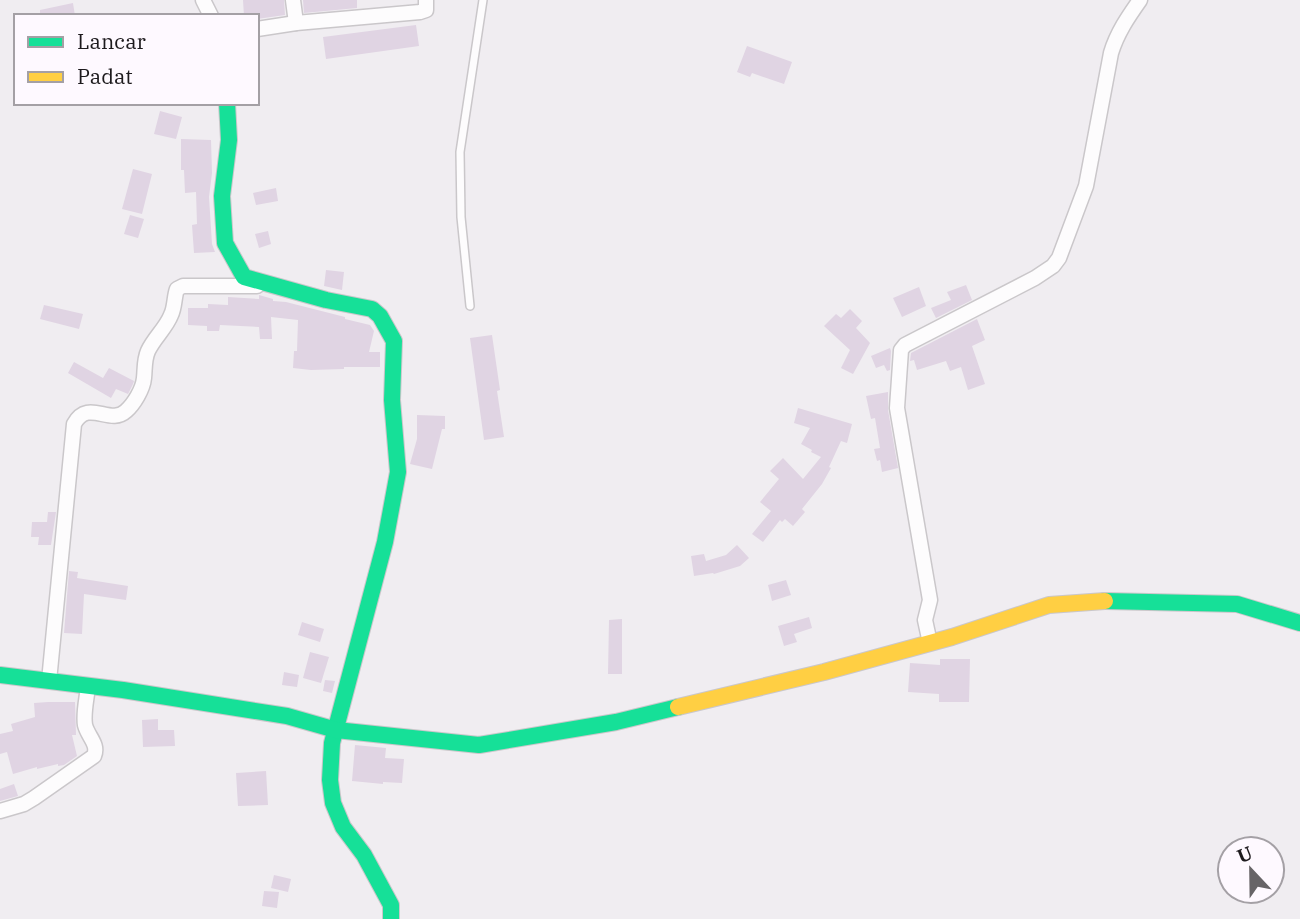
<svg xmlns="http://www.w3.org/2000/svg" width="1300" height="919" viewBox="0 0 1300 919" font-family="'IBM Plex Serif',serif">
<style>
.building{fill:#e0d4e3}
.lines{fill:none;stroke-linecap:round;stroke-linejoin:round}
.lane-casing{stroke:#cac7ca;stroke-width:10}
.street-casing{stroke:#cac7ca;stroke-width:17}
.fast-casing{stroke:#cac7ca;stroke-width:18}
.slow-casing{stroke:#cac7ca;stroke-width:18}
.lane{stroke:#fdfcfd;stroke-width:7}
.street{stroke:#fdfcfd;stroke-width:14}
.fast{stroke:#16e098;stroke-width:16}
.slow{stroke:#ffcf43;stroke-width:16}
</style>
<rect width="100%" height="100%" fill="#f0edf1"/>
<!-- building -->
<g class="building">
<path d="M243,0H284L285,15L257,19V16H244Z"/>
<path d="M303,0H357V8L304,13Z"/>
<path d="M73,3L75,16H40V10Z"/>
<path d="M416,25L419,46L326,59L323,37Z"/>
<path d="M747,46L792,62L784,84L752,73L750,77L737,72Z"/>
<path d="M160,111L182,117L176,139L154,134Z"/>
<path d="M181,139L211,140L212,173L209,197L212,244L215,252L194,253L192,225L197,224L196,192L185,193L184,170H181Z"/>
<path d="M133,169L152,174L142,214L122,209Z"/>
<path d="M276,188L278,201L256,205L253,193Z"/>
<path d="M130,215L144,219L138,238L124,234Z"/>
<path d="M268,231L271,244L259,248L255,234Z"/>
<path d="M326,270L344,272L342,290L324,286Z"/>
<path d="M966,285L972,300L936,318L931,308L951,300L947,292Z"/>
<path d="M919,287L926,306L902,317L893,298Z"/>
<path d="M259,295L273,299V301L286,302L345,317V319L370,325L374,331L369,352H380V367H344V369L311,370L293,368L294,351H297L298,320L271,317L272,339H260L259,327L220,325L219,331H207V326L188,325V308H208V304L228,305V297L259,299Z"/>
<path d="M44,305L83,314L79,329L40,319Z"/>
<path d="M850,309L862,321L856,328L870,343L853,374L841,368L850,350L824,326L836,314L841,318Z"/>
<path d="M977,319L985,340L972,346L985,384L968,390L961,367L950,371L946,361L917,370L914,360L910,361L911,353Z"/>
<path d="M492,335L500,390L497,391L504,437L484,440L470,338Z"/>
<path d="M890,348L891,351L890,370L887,371L884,365L876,368L871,356Z"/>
<path d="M74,362L103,378L109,368L134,381L133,384L128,394L116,389L111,398L68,373Z"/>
<path d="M888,392V410L898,468L882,472L880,460L877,461L874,449L880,448L875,418L871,419L866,396Z"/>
<path d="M798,408L852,424L847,443L841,441L829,467L831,468L822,484L802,509L805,512L793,526L785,519L782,522L780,520L763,542L752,534L771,511L760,502L779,479L770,471L783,458L803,479L821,457L811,452L812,450L801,444L810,428L794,423Z"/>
<path d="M417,415L445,416V429H442L432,469L410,464L417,439Z"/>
<path d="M48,512H56L51,545H38L39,537H31L32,522H47Z"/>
<path d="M737,545L749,558L740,566L714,574L713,573L694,576L691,556L704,554L706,561L726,555Z"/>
<path d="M69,571L78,572L77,578L128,586L126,600L84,594L82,634L64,633Z"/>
<path d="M786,580L791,595L772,601L768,585Z"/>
<path d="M809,617L812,628L794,634L797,642L784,646L778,626Z"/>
<path d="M622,619V674H608L609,620Z"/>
<path d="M302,622L324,629L320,642L298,635Z"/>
<path d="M310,652L329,657L321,683L303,678Z"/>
<path d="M940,659H970L969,702H939V694L908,692L910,663L940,665Z"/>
<path d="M284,672L299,675L297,687L282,685Z"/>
<path d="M325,680L335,681L332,693L323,691Z"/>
<path d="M48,702H75L76,735H72L77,756L64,765L58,766V764L37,769V767L13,774L7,752L0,754V734L13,731L11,724L35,717L34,703Z"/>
<path d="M158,719V730H174L175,746L143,747L142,720Z"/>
<path d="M355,745L386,748L385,758L404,759L402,783L383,782V784L352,781Z"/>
<path d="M266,771L268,805L238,806L236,773Z"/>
<path d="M14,784L18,796L0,801V789Z"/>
<path d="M274,875L291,879L288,892L271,888Z"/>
<path d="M264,891L279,892L277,908L262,906Z"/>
</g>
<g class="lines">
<!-- lane casing -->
<g class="lane-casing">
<path id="lane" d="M470,306L461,217L460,152L483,0"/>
</g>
<!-- street casing -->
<g class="street-casing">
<g id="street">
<path d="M203,0L211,16"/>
<path d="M293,0L296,23"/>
<path d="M257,29L296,23L420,12L426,10V0"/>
<path d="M930,643L925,620L930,600L897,408L901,350L905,345L1035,278L1053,266L1059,258L1086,186L1111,53C1117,33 1128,17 1140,0"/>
<path d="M49,681L74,424C88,398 110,426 126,411C134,404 143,389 144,378C145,369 144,360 148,351C154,338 166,328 171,315C175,307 174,297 177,289L183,286H257"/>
<path d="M0,811L24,804L34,798L94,756C99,744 88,737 85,725C83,713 87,698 88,686"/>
</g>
</g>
<!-- fast casing -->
<g class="fast-casing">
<g id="fast">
<path d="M227,103L229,140L222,196L225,243L244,277L326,300L372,309L380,316L394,341L392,400L398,472L385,542L332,743L330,780L333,803L343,827L364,855L391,905V919"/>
<path d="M1105,601L1237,604L1300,623"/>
<path d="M0,675L123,690L287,716L336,730L479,745L616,722L678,707"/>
</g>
</g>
<!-- slow casing -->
<g class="slow-casing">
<path id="slow" d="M678,707L824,672L952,637L1049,605L1105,601"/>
</g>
<!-- lane -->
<use href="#lane" class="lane"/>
<!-- street -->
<use href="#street" class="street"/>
<!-- fast -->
<use href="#fast" class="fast"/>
<!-- slow -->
<use href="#slow" class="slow"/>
</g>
<!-- legend -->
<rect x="14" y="14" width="245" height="91" fill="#fef9ff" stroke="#a4a0a5" stroke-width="2"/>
<rect x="28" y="37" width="35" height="10" fill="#16e098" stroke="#a4a0a5" stroke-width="2"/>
<text x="77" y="49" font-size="21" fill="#1d1a1d">Lancar</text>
<rect x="28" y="72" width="35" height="10" fill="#ffcf43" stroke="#a4a0a5" stroke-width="2"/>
<text x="77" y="84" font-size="21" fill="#1d1a1d">Padat</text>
<!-- north arrow -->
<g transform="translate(1251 870) rotate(338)"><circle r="33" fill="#fef9ff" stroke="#a4a0a5" stroke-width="2"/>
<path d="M0-5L12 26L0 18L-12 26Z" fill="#676467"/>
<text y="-10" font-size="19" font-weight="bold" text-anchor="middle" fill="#1d1a1d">U</text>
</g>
</svg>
